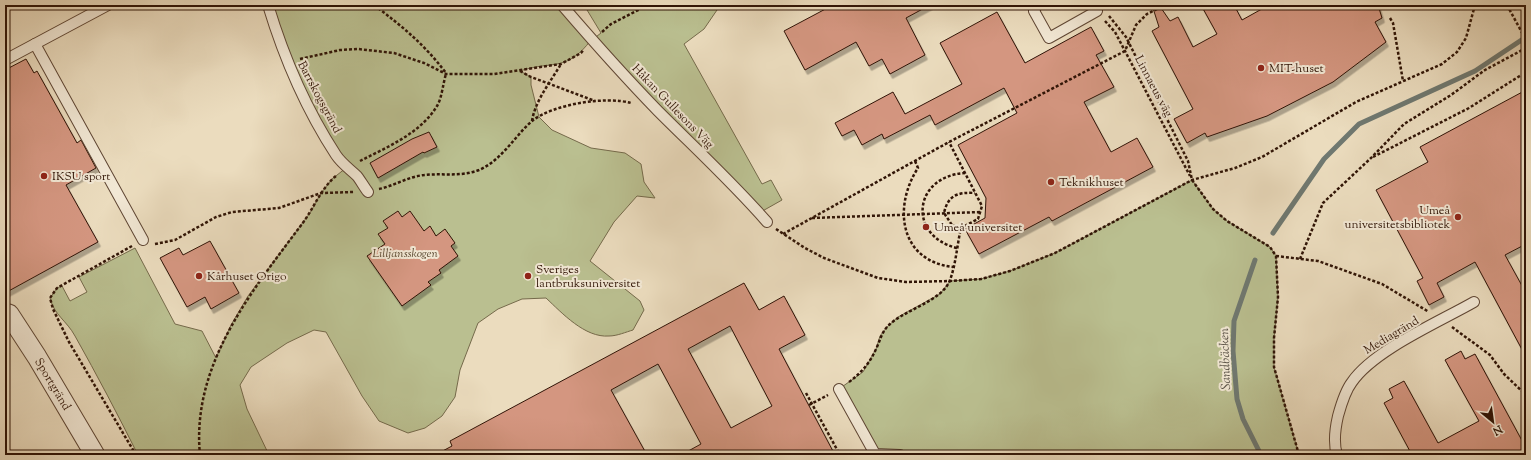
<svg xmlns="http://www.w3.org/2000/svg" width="1531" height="460" viewBox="0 0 1531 460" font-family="'Sorts Mill Goudy',serif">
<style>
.green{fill:#babf90;stroke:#756a4b}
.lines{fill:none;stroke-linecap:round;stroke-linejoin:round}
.stream{stroke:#6f7870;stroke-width:5}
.building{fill:#d49680;stroke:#301406;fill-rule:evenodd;filter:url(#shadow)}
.service-casing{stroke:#5f4634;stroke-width:12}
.minor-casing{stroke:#5f4634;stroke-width:21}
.path{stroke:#301406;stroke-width:2.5;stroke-dasharray:3 2;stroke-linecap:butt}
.service{stroke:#f2e8d5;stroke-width:10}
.minor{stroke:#f2e8d5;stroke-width:19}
.poi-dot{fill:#8f2418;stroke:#f2e8d5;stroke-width:1.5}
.labels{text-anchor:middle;stroke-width:4;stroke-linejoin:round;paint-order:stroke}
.poi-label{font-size:12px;fill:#301406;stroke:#f2e8d5;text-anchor:start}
.street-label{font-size:12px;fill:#301406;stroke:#f2e8d5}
.park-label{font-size:12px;font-style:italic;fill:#59472f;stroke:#f2e8d5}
.water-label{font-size:13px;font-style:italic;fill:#554e44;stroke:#f2e8d5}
</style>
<defs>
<filter id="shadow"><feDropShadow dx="2.5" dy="4.5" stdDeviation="0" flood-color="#0004"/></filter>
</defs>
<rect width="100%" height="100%" fill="#ebdcbe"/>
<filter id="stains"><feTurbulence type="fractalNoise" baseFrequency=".005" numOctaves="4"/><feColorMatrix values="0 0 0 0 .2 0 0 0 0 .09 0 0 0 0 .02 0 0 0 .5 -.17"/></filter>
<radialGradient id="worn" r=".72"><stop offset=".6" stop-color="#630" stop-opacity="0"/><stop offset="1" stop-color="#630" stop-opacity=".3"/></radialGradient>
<!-- green -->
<g class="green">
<path d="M268,5H562L592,40L601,33L584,5H716L717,10L704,29L684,44L762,184L771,180L782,200L759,213L591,40C566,73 552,60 520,71L531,77V85L539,117L552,130L591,148L625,153L641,164L644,182L655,198L637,196L614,222L590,261L640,301L644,310L633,330C626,332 617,336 609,336C585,338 562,313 546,298L522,299L498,309L478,323L460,370L455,397L442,416L425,428L408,433L379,421L362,396L326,332L314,330L287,343L251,367L240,385L247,409L269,455H138C118,415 97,375 75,336C67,321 54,315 50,298L57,288L62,286L70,301L87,292L79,277L135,248L175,324L202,331L216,358L231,325L248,296L310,213L321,193L332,179L346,168L317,120Z"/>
<path d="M1192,180L1213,209L1227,221L1270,247L1276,256L1278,297L1274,338V367L1299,455H874L839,389L863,372L876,349L880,336L887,327L898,317L940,294L950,281L981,279L1010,271L1055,253Z"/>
</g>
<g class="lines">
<!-- stream -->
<g class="stream">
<path d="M1273,233L1324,159L1359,124L1475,71L1526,37"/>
<path d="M1255,260L1234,321L1233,351L1237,399L1243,419L1261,455"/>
</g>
</g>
<!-- building -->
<g class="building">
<path d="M833,5H930L906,18L925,55L890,74L882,59L869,66L856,42L805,70L784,31Z"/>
<path d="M1152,5H1159L1170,21L1178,17L1193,47L1217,34L1201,5H1234L1242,20L1269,5H1378L1382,18L1375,22L1386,42L1333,82L1267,116L1207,137L1205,133L1187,143L1174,119L1193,109L1152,31L1159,27Z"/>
<path d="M997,12L1025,63L1091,27L1104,51L1096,55L1114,87L1084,102L1111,152L1137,138L1153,167L1052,221L1049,217L979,254L965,229L985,218L986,198L958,145L1017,113L1004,88L935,125L930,115L884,139L882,134L862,145L854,130L842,136L835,123L893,92L905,114L962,84L940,43Z"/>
<path d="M26,59L34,73L37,71L77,143L81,140L96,168L66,185L98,242L5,293V70Z"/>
<path d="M1526,90V244L1505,255L1526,293V357L1475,262L1437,283L1444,297L1429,305L1417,281L1423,278L1376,190L1428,162L1420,147Z"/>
<path d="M429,132L437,147L424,153L423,152L378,178L370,163L412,139Z"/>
<path d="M398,211L402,217L410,211L424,231L430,226L436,236L445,229L455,243L451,246L458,256L439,270L441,273L428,282L431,285L402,306L367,256L385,244L378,234L388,228L383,221Z"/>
<path d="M210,241L239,293L211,309L205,297L187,307L160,258L179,248L183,255Z"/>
<path d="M744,283L759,310L784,296L805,335L779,349L835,455H681L701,444L658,364L611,390L647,455H435L452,446L450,441ZM730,326L772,406L731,428L688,349Z"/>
<path d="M1461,351L1465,359L1475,354L1526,448V455H1412L1384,403L1393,398L1389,389L1404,381L1438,443L1479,421L1445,360Z"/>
</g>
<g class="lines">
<!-- service casing -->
<g class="service-casing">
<g id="service">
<path d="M268,5C284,58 306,109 336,155C342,164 350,169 357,176C361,181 364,187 368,192"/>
<path d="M562,5C593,41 625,77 658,111C695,148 733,183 767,222"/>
<path d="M1037,5L1034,11L1049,38L1097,11"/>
<path d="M35,44L143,240"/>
<path d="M5,60L108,5"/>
<path d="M839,389L875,454L900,455"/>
<path d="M1337,455C1333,442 1335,429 1338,416C1341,405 1345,391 1352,382C1374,350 1439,322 1474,302"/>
</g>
</g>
<!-- minor casing -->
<g class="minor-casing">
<path id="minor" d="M9,314L37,357L95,455"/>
</g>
<!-- path -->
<g class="path">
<path d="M374,5C403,27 424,44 446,73"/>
<path d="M1507,5L1526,40"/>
<path d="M1109,16L1126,37L1188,161L1192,180L1213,209L1227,221L1270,247L1276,256L1278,297L1274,338V367L1299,455"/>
<path d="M1390,18L1393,23L1403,81"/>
<path d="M1105,21L1115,32L1125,51L1190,176"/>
<path d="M602,32L611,24L648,5"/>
<path d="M300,59L340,50L358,49L394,53L424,63L446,74H494L561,64L581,53L584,49"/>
<path d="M520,71L531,77L595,101"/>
<path d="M532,121C535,101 551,81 561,64"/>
<path d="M1373,157L1469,108L1526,72"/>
<path d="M360,161C387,147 420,134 437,106C442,98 443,83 446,74"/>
<path d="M915,161L918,168C893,206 899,261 953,267"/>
<path d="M379,189C394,186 409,176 425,175C443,173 461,177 479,170C502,160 514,137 532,121C553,104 606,96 631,103"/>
<path d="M812,218L981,212"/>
<path d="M961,228L952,225L944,213C948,195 958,192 975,193"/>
<path d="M776,229L805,248L824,258L878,278L906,282L950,281L981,279L1010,271L1055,253L1192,180L1235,168L1262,157L1356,102L1442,64L1457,52L1466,38L1475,5"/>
<path d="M783,234L949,142L1125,51L1136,25L1147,14L1165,5"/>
<path d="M155,244L175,240L216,217L232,212L279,208L321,193L354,192"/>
<path d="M132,246L57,288L50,298L53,309L69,342L136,455"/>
<path d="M957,248C907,236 913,176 965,173"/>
<path d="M1276,256L1318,261L1382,284L1429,312"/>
<path d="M1300,259L1323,203L1371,158L1404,124L1451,95L1485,70L1526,48"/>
<path d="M1452,327L1490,355L1504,374L1526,395"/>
<path d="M849,382C861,373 870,363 876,349C880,341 881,334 887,327C902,310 942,302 950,280C956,264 957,245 961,228L978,219L982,206L949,142"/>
<path d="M806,393L840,455"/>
<path d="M809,405L828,395"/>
<path d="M200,455C191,365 252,291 302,224C314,208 321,188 337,175"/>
</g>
<!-- service -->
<use href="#service" class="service"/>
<!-- minor -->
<use href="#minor" class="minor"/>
</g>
<!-- markers -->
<g class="poi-dot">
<circle cx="1261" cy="68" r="4"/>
<circle cx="44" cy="176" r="4"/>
<circle cx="1051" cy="182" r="4"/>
<circle cx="1458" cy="217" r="4"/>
<circle cx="926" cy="227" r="4"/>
<circle cx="199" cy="276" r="4"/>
<circle cx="528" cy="276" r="4"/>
</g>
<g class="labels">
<!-- poi labels -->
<g class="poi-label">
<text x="1269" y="72">MIT-huset</text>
<text x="52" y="180">IKSU sport</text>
<text x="1059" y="186">Teknikhuset</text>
<text x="1450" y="214" text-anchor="end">Umeå<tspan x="1450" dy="14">universitetsbibliotek</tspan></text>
<text x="934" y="231">Umeå universitet</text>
<text x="536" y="273">Sveriges<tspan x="536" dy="14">lantbruksuniversitet</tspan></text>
<text x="207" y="280">Kårhuset Origo</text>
</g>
<!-- street labels -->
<g class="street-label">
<text transform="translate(1154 86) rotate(62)" y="4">Linnaeus väg</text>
<text transform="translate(320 97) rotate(62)" y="4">Barrskogsgränd</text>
<text transform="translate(673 106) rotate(46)" y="4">Håkan Gullesons Väg</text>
<text transform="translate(1391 335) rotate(-31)" y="4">Mediagränd</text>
<text transform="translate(53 384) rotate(59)" y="4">Sportgränd</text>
</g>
<!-- park labels -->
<g class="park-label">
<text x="405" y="257">Lilljansskogen</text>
</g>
<!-- water labels -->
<g class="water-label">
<text transform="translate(1224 359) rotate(-92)" y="5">Sandbäcken</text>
</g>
</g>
<!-- margin -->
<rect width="1531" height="460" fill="none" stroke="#ebdcbe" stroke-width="20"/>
<rect x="6" y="6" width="1519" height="448" fill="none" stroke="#301406" stroke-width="2"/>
<rect x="10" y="10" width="1511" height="440" fill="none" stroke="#301406"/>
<!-- north arrow -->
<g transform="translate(1493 422) rotate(151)" stroke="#f2e8d5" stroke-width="3" paint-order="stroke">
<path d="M0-3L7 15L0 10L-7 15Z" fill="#301406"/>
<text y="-6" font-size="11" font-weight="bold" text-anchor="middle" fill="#301406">N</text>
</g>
<rect width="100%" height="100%" filter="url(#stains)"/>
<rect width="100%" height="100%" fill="url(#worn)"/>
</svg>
